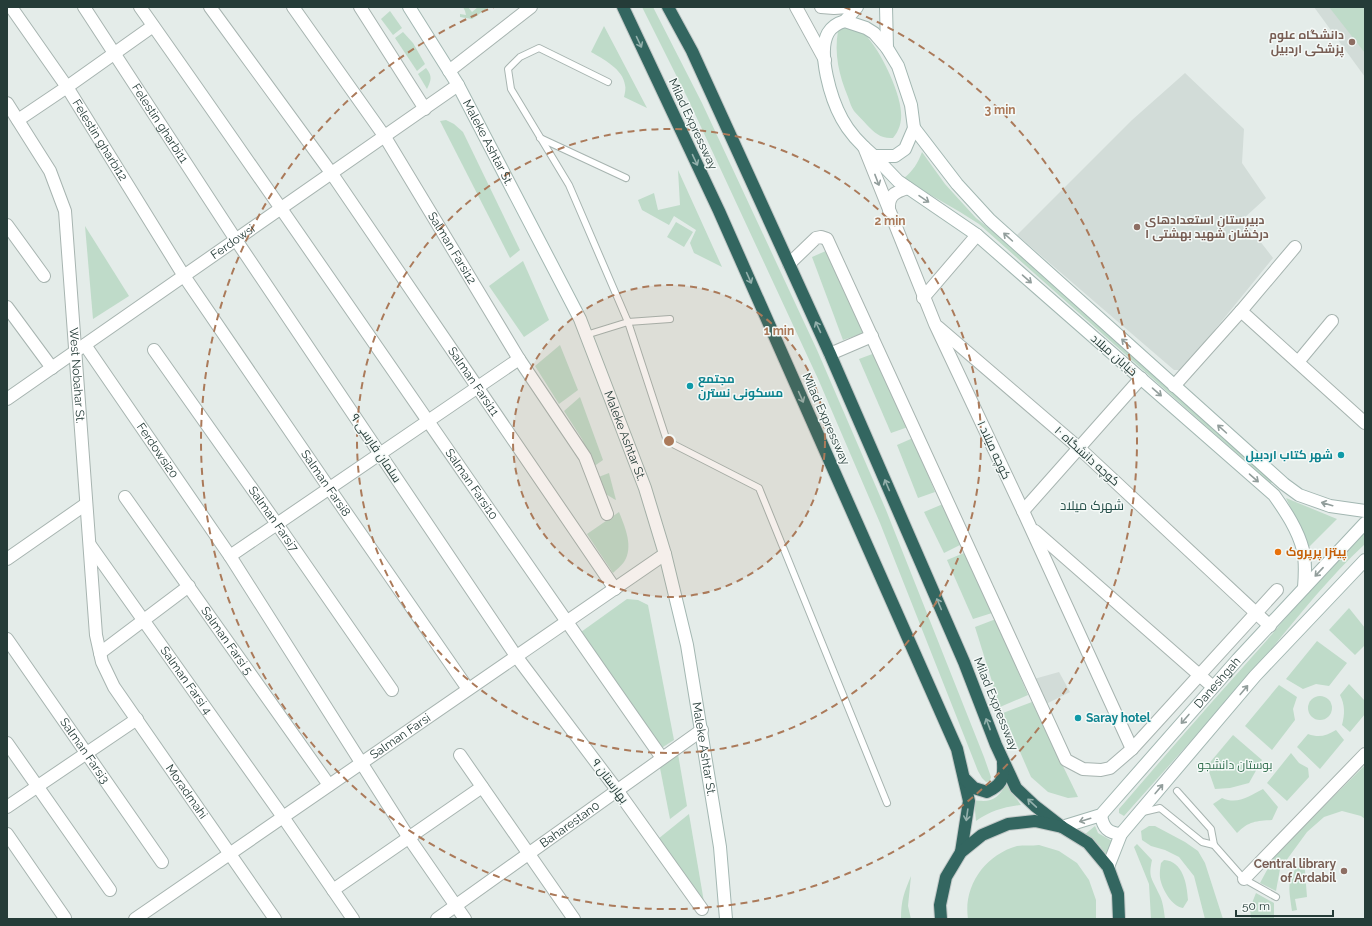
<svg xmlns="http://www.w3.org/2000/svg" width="1372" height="926" viewBox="0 0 1372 926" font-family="Raleway,Cairo,sans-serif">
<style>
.built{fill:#d2dcd8}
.green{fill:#bfdbc9}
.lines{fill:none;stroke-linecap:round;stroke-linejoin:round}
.lane-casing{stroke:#a7b4b0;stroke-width:8}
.street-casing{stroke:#a7b4b0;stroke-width:14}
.secondary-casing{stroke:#a3b7b2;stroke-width:14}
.highway-casing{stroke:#c2c8c7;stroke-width:14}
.lane{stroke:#fff;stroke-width:6}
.street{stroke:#fff;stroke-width:12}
.secondary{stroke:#fff;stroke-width:12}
.highway{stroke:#336660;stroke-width:12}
.oneway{stroke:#94b0ac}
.oneway2{stroke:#929e9c}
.ring{fill:none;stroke:#ab7a5a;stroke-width:2;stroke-dasharray:7 5}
.education-dot{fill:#8d6e63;stroke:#f4f9f7;stroke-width:1.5}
.culture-dot{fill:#0f9aa8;stroke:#f4f9f7;stroke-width:1.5}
.food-dot{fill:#e8710a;stroke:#f4f9f7;stroke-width:1.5}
.labels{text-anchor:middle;stroke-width:3;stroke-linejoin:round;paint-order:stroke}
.education-label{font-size:12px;font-weight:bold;fill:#785e54;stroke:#f4f9f7;text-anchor:end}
.street-label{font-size:12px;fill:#253c38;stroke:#f4f9f7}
.culture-label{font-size:12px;font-weight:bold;fill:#0d838f;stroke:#f4f9f7;text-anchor:start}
.food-label{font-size:12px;font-weight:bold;fill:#c56008;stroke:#f4f9f7;text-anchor:start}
.park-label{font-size:12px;fill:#336f50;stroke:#f4f9f7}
.neighbourhood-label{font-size:13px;fill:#234d47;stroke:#f4f9f7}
.centre{fill:#ab7a5a;stroke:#f4f9f7;stroke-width:2}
.ring-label{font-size:12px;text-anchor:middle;font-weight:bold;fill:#ab7a5a;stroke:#f4f9f7;stroke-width:3;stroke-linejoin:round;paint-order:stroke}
</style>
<rect width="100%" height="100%" fill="#e4ece9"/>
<!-- built -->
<g class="built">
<path d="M1314,7H1365V77Z"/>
<path d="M1185,73L1244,129L1242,163L1266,198L1243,219L1273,258L1182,370H1174L1017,235L1132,120Z"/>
<path d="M1059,672L1070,692L1046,704L1034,679Z"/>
</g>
<!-- green -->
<g class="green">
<path d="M463,7H468L472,12L478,7H489L472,19L460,17V14L466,15L465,11Z"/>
<path d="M642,7H653L702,103L817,350L886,510L984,757L991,777L990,781L986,782L982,778L978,771L880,523L819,381L688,99Z"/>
<path d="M1329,7H1365V53Z"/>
<path d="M390,11L402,28L393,35L381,19Z"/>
<path d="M604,26L647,108L624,97C625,93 626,88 625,85C623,69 603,59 591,52Z"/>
<path d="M846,26C851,28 857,29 861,31C878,44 900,91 901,112C902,122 899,131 893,138C881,139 875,133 867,125C863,120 858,116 854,111C851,107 850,102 848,97C839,75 834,54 838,31Z"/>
<path d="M403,32L413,43L425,64L417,71L395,38Z"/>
<path d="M426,68C433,77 431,80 427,89L418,74Z"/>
<path d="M446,120L454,124L463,132L520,250L510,258L440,121Z"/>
<path d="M922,152L945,184L955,195L976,218L1005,241L1274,482L1270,483L979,224L960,212L903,179C913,171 918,163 922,152Z"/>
<path d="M678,170L722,267L694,253L690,243L696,230L674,216L669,225L642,210L638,200L654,193L658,210L680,205Z"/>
<path d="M676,222L693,232L684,247L667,237Z"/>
<path d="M85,226L129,296L93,319Z"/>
<path d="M828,250L864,333L843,340L812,257Z"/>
<path d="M523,261L549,320L524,337L489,286Z"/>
<path d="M560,345L578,390L559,404L535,366Z"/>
<path d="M875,353L908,427L891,433L859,359Z"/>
<path d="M580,397L603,460L593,467L582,439L564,411Z"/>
<path d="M913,438L935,492L918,498L897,445Z"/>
<path d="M609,473L616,500C604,494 601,491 596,478Z"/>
<path d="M1286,498L1337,519L1309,547Z"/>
<path d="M943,504L960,545L944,553L924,512Z"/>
<path d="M619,512C625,527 634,547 624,562C621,566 616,570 613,573L587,534Z"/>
<path d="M1365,532V544C1326,580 1293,623 1259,664C1215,715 1169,765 1124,816L1119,813V809C1168,752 1217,696 1267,640C1298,603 1330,566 1365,532Z"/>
<path d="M964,553L992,613L973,619L947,560Z"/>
<path d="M627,599L638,600L648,605L674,740L660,749L581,632Z"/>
<path d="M1349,608L1365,628V645L1355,655L1329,630Z"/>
<path d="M996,619L1028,695L1000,707L975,627Z"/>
<path d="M1317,641L1347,663L1329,686L1316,684L1303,689L1286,679Z"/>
<path d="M1349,684L1365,701V714L1350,732L1342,725C1345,714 1345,705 1340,695Z"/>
<path d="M1279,685L1297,697L1293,709L1295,720L1272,750L1245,726Z"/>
<circle cx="1320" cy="708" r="12"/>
<path d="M1032,702L1078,797L1068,798L1048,792L1031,777L1003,713Z"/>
<path d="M1336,730L1344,740L1320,769L1297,747L1308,734C1319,738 1326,736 1336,730Z"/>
<path d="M1233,735L1262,760L1249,783L1230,788L1215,789L1207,766Z"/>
<path d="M1291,753L1299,763L1308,768L1309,777L1287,801L1267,783Z"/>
<path d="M678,754L687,806L670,819L660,768Z"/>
<path d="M1365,765V819L1361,816L1342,811L1324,817L1307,832L1280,869L1276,891L1260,883L1274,857L1292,838Z"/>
<path d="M1006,784L1021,805C1003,807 991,811 976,821L974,800C991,803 998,799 1006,784Z"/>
<path d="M1263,789L1278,807L1272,820C1256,821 1249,821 1237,833L1213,804L1222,798C1238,805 1249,796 1263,789Z"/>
<path d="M689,814L705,908L658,839Z"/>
<path d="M1095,826L1098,833L1112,841L1106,855L1100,846L1084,835Z"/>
<path d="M1149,826H1155L1185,842L1198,851L1205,863L1223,919H1205L1194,876L1179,857L1165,850L1151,846L1142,840L1141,831Z"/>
<path d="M1137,844L1152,860C1148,878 1152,878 1159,894C1163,901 1164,911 1165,919H1151L1149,884L1134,847Z"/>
<path d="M1039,845L1059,851L1077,863L1089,880L1096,900V919H968C963,886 985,855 1017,846C1024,845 1032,846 1039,845Z"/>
<path d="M1304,859L1307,897L1295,899L1297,910L1292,911C1289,887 1285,878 1304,859Z"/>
<path d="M1164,860C1183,861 1187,884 1188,900L1183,908C1172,906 1164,892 1161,882C1159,876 1160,869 1161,863Z"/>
<path d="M911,876L908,906L911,919H901C901,900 904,893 911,876Z"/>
<path d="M1256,893L1274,903V919H1251L1250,908Z"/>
</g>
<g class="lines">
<!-- lane casing -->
<g class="lane-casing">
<g id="lane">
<path d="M608,82L539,48L520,57L508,69L511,89L569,185L628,322L670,319"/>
<path d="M540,138L626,178"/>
<path d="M586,335L628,322L667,441L759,488L887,803"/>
<path d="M1177,791L1211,829L1214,845"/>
<path d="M1143,812L1160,808L1202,842L1214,845L1244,879L1276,897"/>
</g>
</g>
<!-- street casing -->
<g class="street-casing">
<g id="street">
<path id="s1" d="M11,7L67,87L184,276L329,488L468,689"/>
<path id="s2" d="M84,7L236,240L516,656L617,790L702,909"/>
<path id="s3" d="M140,7C316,256 487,509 662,758"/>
<path id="s4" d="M210,7L332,174L615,589"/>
<path id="s5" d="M293,7L385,137L519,359L585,457L607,514"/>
<path d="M360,7L425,109"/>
<path d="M796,7L825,60"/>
<path d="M821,7L834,8L849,7"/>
<path d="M449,71L531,7"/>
<path id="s6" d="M7,103L50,171L65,211L96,635L102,662L114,687L275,919"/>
<path d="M18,120L67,87L153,26"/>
<path d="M864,147L935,324L1023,511L1132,749"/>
<path d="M889,210C888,196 894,192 908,188"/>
<path d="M7,225L44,276"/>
<path d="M789,264L816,238L821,237L827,239L1066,760L1083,769L1101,770L1110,768L1132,749L1277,590"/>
<path d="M923,298L977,235"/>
<path d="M7,307L52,368"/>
<path d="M1241,311L1365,423"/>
<path d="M938,327L1079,448L1270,626"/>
<path id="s7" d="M85,345L230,556L409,838L465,919"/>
<path id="s8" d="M154,350L277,524L392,690"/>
<path d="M830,354L872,336"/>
<path d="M1298,362L1332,321"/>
<path d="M1174,386L1241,311L1295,247"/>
<path id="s9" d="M7,399L458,85"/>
<path id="s10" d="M125,497L329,785"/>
<path d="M1023,511L1141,378"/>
<path d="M1035,531L1213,687"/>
<path id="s11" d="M90,545L283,817L353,919"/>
<path d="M230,556L519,359"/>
<path d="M7,559L86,504"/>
<path id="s12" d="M7,639L162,862"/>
<path d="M100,653L189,586"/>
<path d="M7,743L110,890"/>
<path d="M460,755L574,919"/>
<path d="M7,807L137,719"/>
<path d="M7,834L65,918"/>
<path d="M1244,879L1365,754"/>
<path d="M333,890L482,787"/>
<path id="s13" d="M135,919L665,554"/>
<path id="s14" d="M437,919L702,730"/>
</g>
</g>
<!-- secondary casing -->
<g class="secondary-casing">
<g id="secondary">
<path id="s15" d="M409,7L458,85L580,319L645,488L665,554L687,645L720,847L726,919"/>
<path d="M886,7L887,48"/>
<path d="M845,21L866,28L874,33L887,48L898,66L911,105L914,128L905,149L895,156H874C861,145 850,134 842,119C831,99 817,53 828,33C832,26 838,23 845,21Z"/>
<path d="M845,21L857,7"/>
<path d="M914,128L957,184L990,220L1284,484L1299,495L1330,506L1365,511"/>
<path d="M874,156L898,181L977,235L1274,495C1286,512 1298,530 1303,550C1306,562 1305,575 1304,588"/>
<path d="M1101,815C1103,828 1108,833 1121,834"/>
<path id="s16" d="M1062,827L1101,815L1238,659L1365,523"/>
<path d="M1108,867L1121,834L1255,676L1365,560"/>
</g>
</g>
<!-- highway casing -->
<g class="highway-casing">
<g id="highway">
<path d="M623,7L719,211L957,749L969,801L961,852"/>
<path d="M668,7L692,51L830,354L964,662L996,745L1016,788L1035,806L1062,827"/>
<path d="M964,778L974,788L987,792C1001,785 1004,780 1003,763"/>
<path d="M941,919L940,905L946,877L961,852L982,835L1008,824L1035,821L1062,827L1088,843L1108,867L1118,894L1119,919"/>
</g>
</g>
<!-- lane -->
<use href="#lane" class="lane"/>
<!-- street -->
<use href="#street" class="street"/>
<!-- secondary -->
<use href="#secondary" class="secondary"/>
<!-- highway -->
<use href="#highway" class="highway"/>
</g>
<!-- one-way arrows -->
<defs><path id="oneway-shaft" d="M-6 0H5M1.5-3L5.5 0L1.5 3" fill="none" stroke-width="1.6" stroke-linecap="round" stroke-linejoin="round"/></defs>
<g class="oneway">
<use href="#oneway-shaft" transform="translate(639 42) rotate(65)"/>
<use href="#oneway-shaft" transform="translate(695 160) rotate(65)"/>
<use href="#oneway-shaft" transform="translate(749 278) rotate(66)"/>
<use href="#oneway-shaft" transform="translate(818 327) rotate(-115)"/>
<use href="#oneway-shaft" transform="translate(801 397) rotate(66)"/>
<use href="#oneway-shaft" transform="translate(887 485) rotate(-113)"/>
<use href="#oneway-shaft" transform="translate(939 604) rotate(-113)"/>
<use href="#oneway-shaft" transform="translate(988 724) rotate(-111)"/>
<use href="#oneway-shaft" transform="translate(1032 803) rotate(-137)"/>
<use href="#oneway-shaft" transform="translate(967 815) rotate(98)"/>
</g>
<g class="oneway2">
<use href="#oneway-shaft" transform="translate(877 180) rotate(69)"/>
<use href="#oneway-shaft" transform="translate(924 199) rotate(34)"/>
<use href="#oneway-shaft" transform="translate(1008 237) rotate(-138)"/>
<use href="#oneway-shaft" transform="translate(1027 279) rotate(41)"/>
<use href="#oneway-shaft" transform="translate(1126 343) rotate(-138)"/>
<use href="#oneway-shaft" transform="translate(1157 392) rotate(41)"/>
<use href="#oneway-shaft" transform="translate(1222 429) rotate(-138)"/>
<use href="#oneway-shaft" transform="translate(1254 478) rotate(41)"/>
<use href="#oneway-shaft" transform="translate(1327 504) rotate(-164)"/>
<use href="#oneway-shaft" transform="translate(1319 572) rotate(133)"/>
<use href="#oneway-shaft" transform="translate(1244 690) rotate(-50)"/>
<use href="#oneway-shaft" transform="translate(1185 719) rotate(131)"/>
<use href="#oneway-shaft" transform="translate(1159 789) rotate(-50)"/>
<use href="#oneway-shaft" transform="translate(1085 820) rotate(163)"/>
</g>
<!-- distance rings -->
<circle cx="669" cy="441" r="156" fill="#ab7a5a" fill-opacity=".12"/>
<g class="ring">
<circle cx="669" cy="441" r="156"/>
<circle cx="669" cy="441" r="312"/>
<path d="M844 7A468 468 0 1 1 494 7"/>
</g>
<!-- markers -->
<g class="education-dot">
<circle cx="1352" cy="42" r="4"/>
<circle cx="1137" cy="227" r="4"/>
<circle cx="1344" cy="871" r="4"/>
</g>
<g class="culture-dot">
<circle cx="690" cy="386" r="4"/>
<circle cx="1341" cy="455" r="4"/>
<circle cx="1078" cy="718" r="4"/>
</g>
<circle class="food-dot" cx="1278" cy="552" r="4"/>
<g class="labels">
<!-- education labels -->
<g class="education-label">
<text x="1344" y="39">دانشگاه علوم<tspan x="1344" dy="14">پزشکی اردبیل</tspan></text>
<text x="1145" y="224" text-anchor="start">دبیرستان استعدادهای<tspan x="1145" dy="14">درخشان شهید بهشتی ۱</tspan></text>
<text x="1336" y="868">Central library<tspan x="1336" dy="14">of Ardabil</tspan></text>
</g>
<!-- street labels -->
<g class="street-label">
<text dy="4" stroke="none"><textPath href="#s2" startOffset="139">Felestin gharbi11</textPath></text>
<text transform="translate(693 124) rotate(65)" y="4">Milad Expressway</text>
<text dy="4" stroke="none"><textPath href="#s1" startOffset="160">Felestin gharbi12</textPath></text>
<text dy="4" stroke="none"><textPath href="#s15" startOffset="157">Maleke Ashtar St.</textPath></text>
<text dy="4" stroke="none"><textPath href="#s9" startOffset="275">Ferdowsi</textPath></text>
<text dy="4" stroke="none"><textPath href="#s5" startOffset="289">Salman Farsi12</textPath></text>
<text transform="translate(1114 355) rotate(41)" y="4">خیابان میلاد</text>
<text dy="4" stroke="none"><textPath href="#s6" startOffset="288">West Nobahar St.</textPath></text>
<text dy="4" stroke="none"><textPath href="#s4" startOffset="458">Salman Farsi11</textPath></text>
<text transform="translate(826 419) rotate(66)" y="4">Milad Expressway</text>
<text dy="4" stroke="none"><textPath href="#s15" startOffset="481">Maleke Ashtar St.</textPath></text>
<text transform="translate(376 448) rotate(56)" y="4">سلمان فارسی ۹</text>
<text transform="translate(994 450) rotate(65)" y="4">کوچه میلاد ۱</text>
<text dy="4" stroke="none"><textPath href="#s7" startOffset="128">Ferdowsi20</textPath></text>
<text transform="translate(1087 456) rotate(42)" y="4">کوچه دانشگاه ۱۰</text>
<text dy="4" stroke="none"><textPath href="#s1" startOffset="571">Salman Farsi8</textPath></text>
<text dy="4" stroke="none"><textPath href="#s3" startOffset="581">Salman Farsi10</textPath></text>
<text dy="4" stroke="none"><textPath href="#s8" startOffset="207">Salman Farsi7</textPath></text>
<text dy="4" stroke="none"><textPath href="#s10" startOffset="176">Salman Farsi 5</textPath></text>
<text dy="4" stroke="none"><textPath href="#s11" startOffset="166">Salman Farsi 4</textPath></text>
<text dy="4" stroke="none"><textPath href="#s16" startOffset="217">Daneshgah</textPath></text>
<text transform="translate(996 704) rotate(68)" y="4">Milad Expressway</text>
<text dy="4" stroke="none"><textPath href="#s13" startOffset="322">Salman Farsi</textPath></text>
<text dy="4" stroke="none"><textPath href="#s15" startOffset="805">Maleke Ashtar St.</textPath></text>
<text dy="4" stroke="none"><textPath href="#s12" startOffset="136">Salman Farsi3</textPath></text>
<text transform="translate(610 781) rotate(53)" y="4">بهارستان ۹</text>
<text dy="4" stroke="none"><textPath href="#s6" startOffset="731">Moradmahi</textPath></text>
<text dy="4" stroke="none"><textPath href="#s14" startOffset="163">Baharestan0</textPath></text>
</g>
<!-- culture labels -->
<g class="culture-label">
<text x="698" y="383">مجتمع<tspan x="698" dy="14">مسکونی نسترن</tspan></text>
<text x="1333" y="459" text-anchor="end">شهر کتاب اردبیل</text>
<text x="1086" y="722">Saray hotel</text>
</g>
<!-- food labels -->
<g class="food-label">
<text x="1286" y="556">پیتزا پرپروک</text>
</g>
<!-- park labels -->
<g class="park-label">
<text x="1235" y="769">بوستان دانشجو</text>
</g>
<!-- neighbourhood labels -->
<g class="neighbourhood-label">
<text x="1092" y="510">شهرک میلاد</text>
</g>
</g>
<circle cx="669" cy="441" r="6" class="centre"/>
<g class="ring-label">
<text x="1000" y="114">3 min</text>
<text x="890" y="225">2 min</text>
<text x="779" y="335">1 min</text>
</g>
<!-- border -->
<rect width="1372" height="926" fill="none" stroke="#253c38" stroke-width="16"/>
<!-- scale -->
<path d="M1236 910v6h97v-6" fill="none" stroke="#253c38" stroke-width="2"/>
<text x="1242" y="910" font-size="12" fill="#253c38" stroke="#f4f9f7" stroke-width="3" paint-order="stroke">50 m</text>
</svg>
